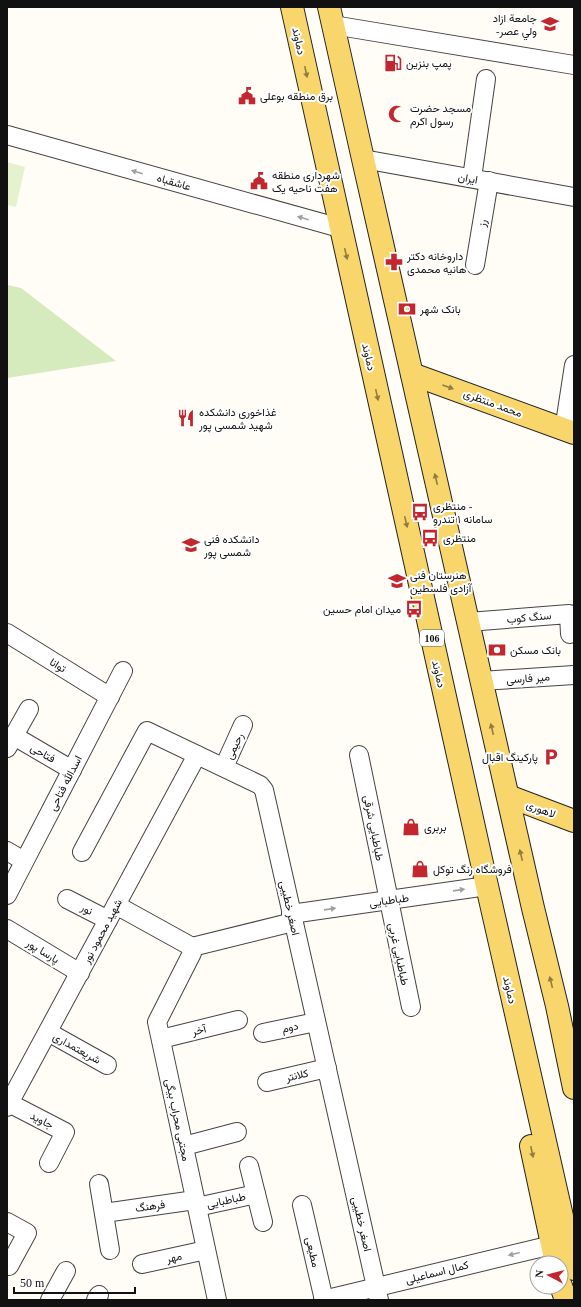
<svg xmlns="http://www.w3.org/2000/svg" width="581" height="1307" viewBox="0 0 581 1307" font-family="'Times New Roman',Vazirmatn,serif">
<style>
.green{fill:#d5ebbd}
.pitch{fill:#e6f2cf}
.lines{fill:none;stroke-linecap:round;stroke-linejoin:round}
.minor-casing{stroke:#444;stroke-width:20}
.major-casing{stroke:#222;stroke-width:24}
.minor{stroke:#fff;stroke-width:18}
.major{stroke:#f9d66b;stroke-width:22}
.oneway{fill:#917d42}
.oneway2{fill:#a0a0a0}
.labels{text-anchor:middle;stroke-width:4;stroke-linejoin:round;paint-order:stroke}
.shield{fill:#fff;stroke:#585858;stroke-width:1}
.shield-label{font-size:10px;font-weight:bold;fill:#111}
.poi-label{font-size:11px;fill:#111;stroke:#fff;text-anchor:start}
.street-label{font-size:11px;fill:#111;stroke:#fff}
</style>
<rect width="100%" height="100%" fill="#fffdf5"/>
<!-- green -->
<path class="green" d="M7,285L21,288L116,361L7,378Z"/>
<!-- pitch -->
<path class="pitch" d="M7,162L25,167L16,207L7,205Z"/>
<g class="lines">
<!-- minor casing -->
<g class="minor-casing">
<g id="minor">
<path d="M333,25L574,65"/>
<path d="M7,135L340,228"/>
<path d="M363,159L574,197"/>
<path d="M472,178L486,79"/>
<path d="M475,265L489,181"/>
<path d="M564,430L574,365"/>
<path d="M468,622L569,614L570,634"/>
<path d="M7,633L110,697"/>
<path d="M481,681L574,675"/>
<path d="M14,736L72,770"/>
<path d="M7,748L29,709"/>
<path d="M359,755L411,1007"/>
<path d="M224,767L243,725"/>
<path d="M7,851L24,861"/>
<path d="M82,852L147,731L260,785L264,790L379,1300"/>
<path d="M7,895L123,671"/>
<path d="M67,899L108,920"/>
<path d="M116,905L192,947L293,922"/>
<path d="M291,914L487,886"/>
<path d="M7,929L80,973"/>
<path d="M192,947V953L157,1022L217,1300"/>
<path d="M48,1032L107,1065"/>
<path d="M263,1033L316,1022"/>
<path d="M161,1039L238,1020"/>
<path d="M267,1082L327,1068"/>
<path d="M9,1103L65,1132L49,1163"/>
<path d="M7,1107L197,755"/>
<path d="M184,1146L237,1132"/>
<path d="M249,1166L263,1222"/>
<path d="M99,1184L110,1250"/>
<path d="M302,1205L324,1300"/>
<path d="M197,1207L256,1194"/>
<path d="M104,1213L195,1200"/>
<path d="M7,1222L27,1233L9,1266"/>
<path d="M142,1264L206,1250"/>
<path d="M50,1300L66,1271"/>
<path d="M96,1300L99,1295"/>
<path d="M323,1300L552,1245"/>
</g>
</g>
<!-- major casing -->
<g class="major-casing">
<g id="major">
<path d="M292,7L487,886L574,1269"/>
<path d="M329,7L363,159L533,908L557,1006L574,1088"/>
<path d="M412,374L574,433"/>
<path d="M508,796L574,821"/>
<path d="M531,1146L556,1263"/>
<path d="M561,1286L566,1300"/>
</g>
</g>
<!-- minor -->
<use href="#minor" class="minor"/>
<!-- major -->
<use href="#major" class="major"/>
</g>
<!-- one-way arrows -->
<defs><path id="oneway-solid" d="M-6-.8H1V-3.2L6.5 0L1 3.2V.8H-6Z"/></defs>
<g class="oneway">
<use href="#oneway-solid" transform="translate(306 72) rotate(78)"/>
<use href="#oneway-solid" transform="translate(346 254) rotate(77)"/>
<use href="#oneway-solid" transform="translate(448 387) rotate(20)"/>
<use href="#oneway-solid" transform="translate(377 395) rotate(77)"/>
<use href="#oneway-solid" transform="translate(436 479) rotate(-103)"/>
<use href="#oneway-solid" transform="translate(406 522) rotate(77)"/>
<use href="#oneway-solid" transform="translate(492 729) rotate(-103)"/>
<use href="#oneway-solid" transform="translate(521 855) rotate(-103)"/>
<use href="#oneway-solid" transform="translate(551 982) rotate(-104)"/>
<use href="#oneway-solid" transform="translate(532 1152) rotate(78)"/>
</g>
<g class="oneway2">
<use href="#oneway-solid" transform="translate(137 172) rotate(-164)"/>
<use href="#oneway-solid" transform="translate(303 218) rotate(-164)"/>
<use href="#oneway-solid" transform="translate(459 890) rotate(-8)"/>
<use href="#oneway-solid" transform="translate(330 909) rotate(-8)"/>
<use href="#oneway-solid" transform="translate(514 1254) rotate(166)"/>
</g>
<!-- icons -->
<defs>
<g id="university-bare" transform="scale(1.38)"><path d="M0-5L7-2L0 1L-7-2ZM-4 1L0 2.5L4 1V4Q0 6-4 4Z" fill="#c4262e" stroke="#fff" stroke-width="2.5" paint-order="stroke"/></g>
<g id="fuel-bare" transform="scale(1.38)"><path d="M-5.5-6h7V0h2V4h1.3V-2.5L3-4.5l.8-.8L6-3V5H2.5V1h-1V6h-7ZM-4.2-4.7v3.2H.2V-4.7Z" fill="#c4262e" stroke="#fff" stroke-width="2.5" paint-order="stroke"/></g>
<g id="civic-bare" transform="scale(1.38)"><path d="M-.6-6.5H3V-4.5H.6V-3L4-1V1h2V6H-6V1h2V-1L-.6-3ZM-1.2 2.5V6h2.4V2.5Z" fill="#c4262e" stroke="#fff" stroke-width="2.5" paint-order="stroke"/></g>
<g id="mosque-bare" transform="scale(1.38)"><path d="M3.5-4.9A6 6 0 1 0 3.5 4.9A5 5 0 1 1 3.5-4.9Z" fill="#c4262e" stroke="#fff" stroke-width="2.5" paint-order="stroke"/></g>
<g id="pharmacy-bare" transform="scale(1.38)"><path d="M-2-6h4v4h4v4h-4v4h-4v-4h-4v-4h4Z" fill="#c4262e" stroke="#fff" stroke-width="2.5" paint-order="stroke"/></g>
<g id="bank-bare" transform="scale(1.38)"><path d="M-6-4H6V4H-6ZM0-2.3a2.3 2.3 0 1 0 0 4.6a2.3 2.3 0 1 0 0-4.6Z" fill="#c4262e" stroke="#fff" stroke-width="2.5" paint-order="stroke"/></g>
<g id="restaurant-bare" transform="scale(1.38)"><path d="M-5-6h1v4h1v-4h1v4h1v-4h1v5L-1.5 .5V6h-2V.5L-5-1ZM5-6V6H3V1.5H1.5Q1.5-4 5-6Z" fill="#c4262e" stroke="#fff" stroke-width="2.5" paint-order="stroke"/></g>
<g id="bus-bare" transform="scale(1.38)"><path d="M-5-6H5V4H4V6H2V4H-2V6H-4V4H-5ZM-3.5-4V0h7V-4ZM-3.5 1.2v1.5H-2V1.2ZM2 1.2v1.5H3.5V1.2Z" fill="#c4262e" stroke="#fff" stroke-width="2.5" paint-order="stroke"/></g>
<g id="school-bare" transform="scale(1.38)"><path d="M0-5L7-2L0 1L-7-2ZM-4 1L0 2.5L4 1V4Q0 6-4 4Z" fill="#c4262e" stroke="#fff" stroke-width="2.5" paint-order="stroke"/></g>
<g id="parking-bare" transform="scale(1.38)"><path d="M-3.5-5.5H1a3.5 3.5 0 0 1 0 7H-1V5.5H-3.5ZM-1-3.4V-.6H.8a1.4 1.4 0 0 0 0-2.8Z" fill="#c4262e" stroke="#fff" stroke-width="2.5" paint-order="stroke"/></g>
<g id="shop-bare" transform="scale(1.38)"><path d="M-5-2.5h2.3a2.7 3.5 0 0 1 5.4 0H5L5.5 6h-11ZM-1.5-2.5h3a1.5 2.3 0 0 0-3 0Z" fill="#c4262e" stroke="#fff" stroke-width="2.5" paint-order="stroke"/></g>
</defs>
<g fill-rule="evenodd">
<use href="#university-bare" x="550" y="24"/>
<use href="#fuel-bare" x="393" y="63"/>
<use href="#civic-bare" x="247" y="96"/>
<use href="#mosque-bare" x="397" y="114"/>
<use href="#civic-bare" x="259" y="181"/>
<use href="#pharmacy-bare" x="394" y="262"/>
<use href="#bank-bare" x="407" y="309"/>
<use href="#restaurant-bare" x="186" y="418"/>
<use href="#bus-bare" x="420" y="512"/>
<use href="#bus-bare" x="430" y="538"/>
<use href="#university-bare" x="191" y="545"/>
<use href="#school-bare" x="397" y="581"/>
<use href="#bus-bare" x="414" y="609"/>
<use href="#bank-bare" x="497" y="650"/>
<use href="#parking-bare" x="551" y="757"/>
<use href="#shop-bare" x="411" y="827"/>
<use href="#shop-bare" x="420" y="869"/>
</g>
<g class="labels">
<!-- shield labels -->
<rect class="shield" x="420" y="630" width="24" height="16" rx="3"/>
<g class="shield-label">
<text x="432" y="642">106</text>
</g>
<!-- poi labels -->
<g class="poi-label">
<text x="537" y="22" text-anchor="end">جامعة ازاد<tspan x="537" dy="13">-ولي عصر</tspan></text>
<text x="406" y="67">پمپ بنزین</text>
<text x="260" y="100">برق منطقه بوعلی</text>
<text x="410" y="112">مسجد حضرت<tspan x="410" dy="13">رسول اکرم</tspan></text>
<text x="272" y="179">شهرداری منطقه<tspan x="272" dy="13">هفت ناحیه یک</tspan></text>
<text x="407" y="260">داروخانه دکتر<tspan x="407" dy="13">هانیه محمدی</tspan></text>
<text x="420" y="313">بانک شهر</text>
<text x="199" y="416">غذاخوری دانشکده<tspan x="199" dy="13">شهید شمسی پور</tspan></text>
<text x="433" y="510">منتظری -<tspan x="433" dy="13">سامانه ۱ تندرو</tspan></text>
<text x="443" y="542">منتظری</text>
<text x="204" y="543">دانشکده فنی<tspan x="204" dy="13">شمسی پور</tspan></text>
<text x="410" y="579">هنرستان فنی<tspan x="410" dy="13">آزادی فلسطین</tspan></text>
<text x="401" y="613" text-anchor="end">میدان امام حسین</text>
<text x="510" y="654">بانک مسکن</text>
<text x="538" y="761" text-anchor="end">پارکینگ اقبال</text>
<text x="424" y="831">بربری</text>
<text x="433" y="873">فروشگاه رنگ توکل</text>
</g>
<!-- street labels -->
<g class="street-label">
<text transform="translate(299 41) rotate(78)" y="4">دماوند</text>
<text transform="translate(468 178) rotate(10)" y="4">ایران</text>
<text transform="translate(174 182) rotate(16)" y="4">عاشقباه</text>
<text transform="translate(482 223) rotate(-80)" y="4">رز</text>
<text transform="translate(369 357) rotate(77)" y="4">دماوند</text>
<text transform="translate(493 403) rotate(20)" y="4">محمد منتظری</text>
<text transform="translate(529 617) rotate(-5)" y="4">سنگ کوب</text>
<text transform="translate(58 665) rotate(32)" y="4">توانا</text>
<text transform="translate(439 674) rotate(77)" y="4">دماوند</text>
<text transform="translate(528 678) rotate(-4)" y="4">میر فارسی</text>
<text transform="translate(234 746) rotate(-65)" y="4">رحیمی</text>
<text transform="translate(43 753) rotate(30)" y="4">فتاحی</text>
<text transform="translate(65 783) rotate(-63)" y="4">اسدالله فتاحی</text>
<text transform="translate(541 809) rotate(21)" y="4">لاهوری</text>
<text transform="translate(374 828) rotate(79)" y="4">طباطبایی شرقی</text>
<text transform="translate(389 900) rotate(-8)" y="4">طباطبایی</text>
<text transform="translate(290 908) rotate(77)" y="4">اصغر خطیبی</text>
<text transform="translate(87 909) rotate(28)" y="4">نور</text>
<text transform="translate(102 931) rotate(-62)" y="4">شهید محمود نور</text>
<text transform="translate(43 951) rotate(31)" y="4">پارسا پور</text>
<text transform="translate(399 954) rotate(78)" y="4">طباطبایی غربی</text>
<text transform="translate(510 990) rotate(77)" y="4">دماوند</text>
<text transform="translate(290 1027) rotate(-12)" y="4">دوم</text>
<text transform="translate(199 1030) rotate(-14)" y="4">آخر</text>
<text transform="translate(77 1048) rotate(29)" y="4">شریعتمداری</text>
<text transform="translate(297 1075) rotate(-13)" y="4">کلانتر</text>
<text transform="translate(42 1120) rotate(27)" y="4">جاوید</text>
<text transform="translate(178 1120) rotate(78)" y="4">مجتبی محراب بیگی</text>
<text transform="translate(226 1200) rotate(-12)" y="4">طباطبایی</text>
<text transform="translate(150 1206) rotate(-8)" y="4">فرهنگ</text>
<text transform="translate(362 1224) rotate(77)" y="4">اصغر خطیبی</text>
<text transform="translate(313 1252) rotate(77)" y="4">مطیعی</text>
<text transform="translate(174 1257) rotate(-13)" y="4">مهر</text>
<text transform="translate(437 1272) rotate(-14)" y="4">کمال اسماعیلی</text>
</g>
</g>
<!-- border -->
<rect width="581" height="1307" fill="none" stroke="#111111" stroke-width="16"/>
<!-- north arrow -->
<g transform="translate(549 1275) rotate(277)"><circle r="19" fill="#ffffff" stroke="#a0a0a0"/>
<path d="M0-3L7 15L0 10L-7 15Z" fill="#c4262e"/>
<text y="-6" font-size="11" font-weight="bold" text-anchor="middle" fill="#111111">N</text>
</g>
<!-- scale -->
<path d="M14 1287v6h121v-6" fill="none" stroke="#111111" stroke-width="2"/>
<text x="20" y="1287" font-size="12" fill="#111111" stroke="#ffffff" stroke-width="3" paint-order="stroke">50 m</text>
</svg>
